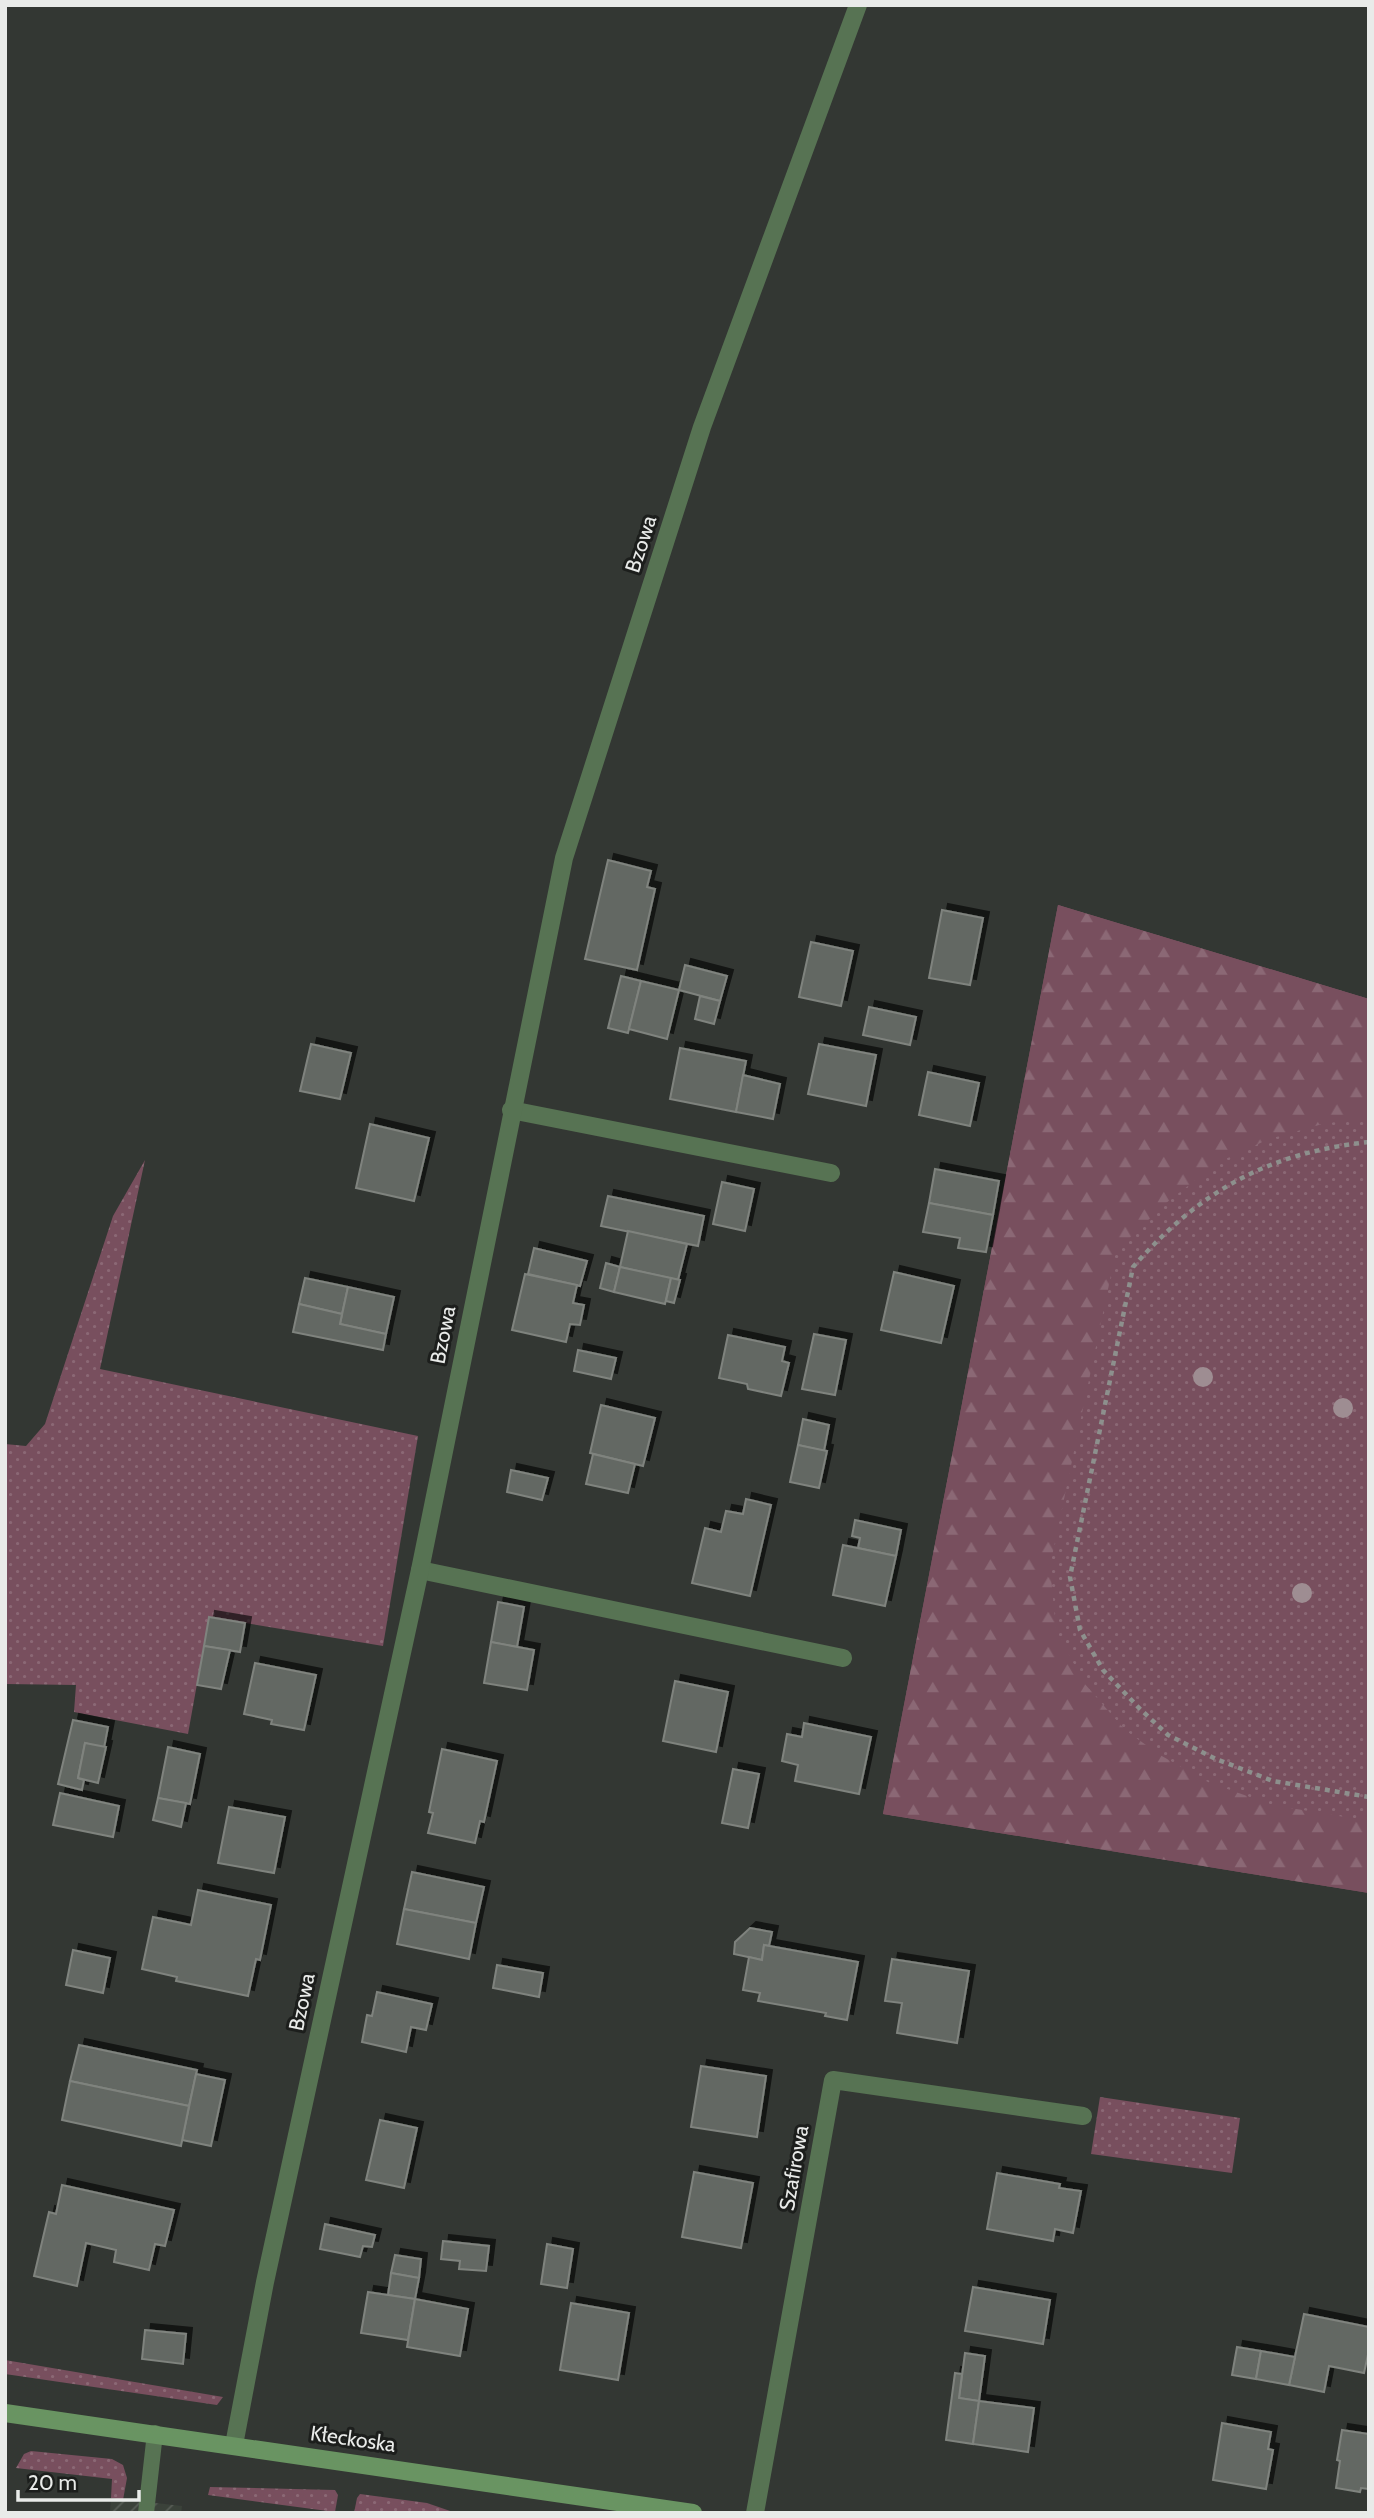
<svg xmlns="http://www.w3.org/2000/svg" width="1374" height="2518" viewBox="0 0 1374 2518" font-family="Cabin,sans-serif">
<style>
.industrial{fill:url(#industrial-furrows)}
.grass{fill:url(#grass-dots)}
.forest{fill:url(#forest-firs)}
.building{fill:#646863;stroke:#7f837e;stroke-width:2;filter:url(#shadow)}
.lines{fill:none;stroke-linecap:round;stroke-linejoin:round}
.path{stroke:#8d908d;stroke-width:4.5;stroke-dasharray:5 5;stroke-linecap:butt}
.service{stroke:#577353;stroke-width:16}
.minor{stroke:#577353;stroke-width:18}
.secondary{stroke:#699462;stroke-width:18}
.tree{fill:#9e8d92}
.labels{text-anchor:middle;stroke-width:6;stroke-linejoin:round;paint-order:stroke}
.street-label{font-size:21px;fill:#e9ebe9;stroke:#1c1e1c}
</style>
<defs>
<pattern id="industrial-furrows" width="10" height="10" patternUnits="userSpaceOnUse" patternTransform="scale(1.75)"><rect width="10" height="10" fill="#3b423a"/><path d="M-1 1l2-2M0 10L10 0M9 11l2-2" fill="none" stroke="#575d56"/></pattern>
<pattern id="grass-dots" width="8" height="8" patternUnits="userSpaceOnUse" patternTransform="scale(1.75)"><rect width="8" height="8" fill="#784f5e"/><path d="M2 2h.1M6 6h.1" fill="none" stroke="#8b6875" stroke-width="1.8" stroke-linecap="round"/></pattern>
<pattern id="forest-firs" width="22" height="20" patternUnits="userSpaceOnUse" patternTransform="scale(1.75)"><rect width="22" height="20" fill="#784f5e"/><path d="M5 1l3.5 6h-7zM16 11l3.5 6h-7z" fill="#8b6875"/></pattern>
<filter id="shadow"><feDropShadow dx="6" dy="-6" stdDeviation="0" flood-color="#0009"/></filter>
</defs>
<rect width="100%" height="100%" fill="#333733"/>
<!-- industrial -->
<path class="industrial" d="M111,2498L182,2506L181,2513H110Z"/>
<!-- grass -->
<g class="grass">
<path d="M1058,905L1369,999V1893L883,1814Z"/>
<path d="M145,1160L100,1369L418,1436L383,1646L209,1617L188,1734L74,1712L76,1685L5,1684V1444L26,1446L45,1424L113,1216Z"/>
<path d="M1100,2097L1240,2118L1232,2173L1091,2154Z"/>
<path d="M5,2360L223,2397L217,2405L5,2374Z"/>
<path d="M31,2451L112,2459L123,2465L127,2478L123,2500L111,2498L112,2479L16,2468L24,2454Z"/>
<path d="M210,2487L335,2490L338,2495L335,2512L208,2495Z"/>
<path d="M360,2494L427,2503L456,2513H354L357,2498Z"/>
</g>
<!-- forest -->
<path class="forest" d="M1058,905L1369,999V1119L1326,1123L1269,1139L1219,1162L1166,1203L1116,1251L1050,1566L1056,1630L1084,1683L1125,1730L1160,1755L1208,1782L1272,1805L1369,1821V1893L883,1814Z"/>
<!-- building -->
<g class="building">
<path d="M608,860L651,871L647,887L655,889L637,970L585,959Z"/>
<path d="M942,910L983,918L970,985L929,978Z"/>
<path d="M811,942L853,951L841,1006L799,997Z"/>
<path d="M685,965L727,976L720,1001L679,990Z"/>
<path d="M621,976L641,981L628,1033L608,1028Z"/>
<path d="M641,981L679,990L667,1039L629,1029Z"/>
<path d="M700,996L720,1001L714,1024L695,1019Z"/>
<path d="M869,1007L916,1017L910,1045L863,1035Z"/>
<path d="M311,1044L351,1053L340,1099L300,1091Z"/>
<path d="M819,1044L876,1055L866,1106L808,1094Z"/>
<path d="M680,1048L746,1061L736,1112L670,1099Z"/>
<path d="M928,1072L979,1083L970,1126L919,1115Z"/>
<path d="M743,1075L780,1084L773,1119L736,1112Z"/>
<path d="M370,1124L429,1138L414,1201L356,1188Z"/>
<path d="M935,1169L999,1181L993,1215L929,1203Z"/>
<path d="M722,1182L754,1189L745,1231L713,1224Z"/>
<path d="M608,1196L704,1216L698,1246L601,1226Z"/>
<path d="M929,1203L993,1215L986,1252L958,1248L960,1238L923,1232Z"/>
<path d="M628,1231L687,1244L678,1280L620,1267Z"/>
<path d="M534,1248L587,1261L580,1286L528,1274Z"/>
<path d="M606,1263L620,1267L614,1292L600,1288Z"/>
<path d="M620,1267L671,1278L665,1304L614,1292Z"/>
<path d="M894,1272L954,1286L941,1343L881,1330Z"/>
<path d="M525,1274L577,1285L573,1303L584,1305L580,1325L570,1324L566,1342L512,1330Z"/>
<path d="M305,1278L348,1287L342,1314L299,1304Z"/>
<path d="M671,1278L680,1280L674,1303L666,1301Z"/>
<path d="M348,1287L394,1297L386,1334L340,1324Z"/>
<path d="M299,1304L342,1314L340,1324L386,1334L383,1350L293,1332Z"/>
<path d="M814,1334L846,1340L835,1395L802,1389Z"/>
<path d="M728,1335L785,1347L782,1361L789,1363L781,1396L748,1389L747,1384L719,1378Z"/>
<path d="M578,1350L616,1358L611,1379L574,1371Z"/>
<path d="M601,1405L655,1418L643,1466L590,1453Z"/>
<path d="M803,1419L829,1425L824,1451L798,1445Z"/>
<path d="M798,1445L827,1451L819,1488L790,1482Z"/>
<path d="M593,1454L635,1464L628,1493L586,1484Z"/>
<path d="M511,1470L548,1478L542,1500L507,1492Z"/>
<path d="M746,1499L771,1505L750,1596L692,1583L705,1528L721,1532L726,1511L743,1514Z"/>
<path d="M855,1520L901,1530L896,1556L858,1548L860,1538L852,1536Z"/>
<path d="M843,1545L896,1556L885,1606L833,1595Z"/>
<path d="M498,1602L524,1607L517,1647L491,1642Z"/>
<path d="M209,1617L245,1623L240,1652L204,1646Z"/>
<path d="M491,1642L534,1650L527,1690L484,1683Z"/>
<path d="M204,1646L230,1650L221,1689L197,1685Z"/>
<path d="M255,1663L316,1675L304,1730L271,1724L272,1720L244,1714Z"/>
<path d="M675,1681L728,1692L716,1752L663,1741Z"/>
<path d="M73,1720L108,1727L104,1748L85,1743L78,1778L84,1780L82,1790L58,1784Z"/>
<path d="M804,1723L871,1737L859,1794L795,1781L798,1765L782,1761L787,1734L802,1737Z"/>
<path d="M85,1743L106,1747L98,1783L78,1778Z"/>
<path d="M168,1747L200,1754L190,1804L158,1798Z"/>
<path d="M442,1749L497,1761L484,1822L480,1821L475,1843L428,1833L433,1813L429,1812Z"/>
<path d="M733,1769L759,1774L748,1828L722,1823Z"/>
<path d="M60,1793L119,1806L113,1837L53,1825Z"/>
<path d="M158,1798L186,1803L181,1827L153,1820Z"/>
<path d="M229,1807L285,1817L274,1873L218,1863Z"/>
<path d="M412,1872L484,1887L476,1923L404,1909Z"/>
<path d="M198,1890L271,1905L260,1960L256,1959L248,1996L176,1981L177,1977L142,1969L153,1917L191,1925Z"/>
<path d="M404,1909L476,1923L469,1959L397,1944Z"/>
<path d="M750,1928L772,1932L769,1946L764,1945L762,1960L734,1954L735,1942Z"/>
<path d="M764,1945L858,1962L847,2020L825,2016L826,2013L758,2001L760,1993L743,1990L749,1957L762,1960Z"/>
<path d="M73,1950L110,1958L103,1993L66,1985Z"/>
<path d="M892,1959L969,1971L957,2043L897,2033L902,2003L885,2001Z"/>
<path d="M497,1965L543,1973L539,1997L493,1988Z"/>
<path d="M377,1992L432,2004L426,2030L411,2027L406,2052L362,2042L367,2015L372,2016Z"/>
<path d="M79,2045L197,2070L189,2106L70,2081Z"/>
<path d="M701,2066L766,2076L757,2137L691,2127Z"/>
<path d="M196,2074L225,2080L211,2146L182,2140Z"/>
<path d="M70,2081L189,2106L181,2146L62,2120Z"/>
<path d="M380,2120L417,2128L404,2188L366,2180Z"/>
<path d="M694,2172L753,2183L741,2248L682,2237Z"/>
<path d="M997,2173L1060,2184L1059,2188L1081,2191L1073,2233L1055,2229L1053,2241L987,2229Z"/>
<path d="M62,2185L174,2210L165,2246L155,2244L149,2270L114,2262L116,2250L86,2243L77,2286L34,2276L49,2212L56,2214Z"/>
<path d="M325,2224L375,2235L372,2247L363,2246L360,2257L320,2249Z"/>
<path d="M443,2241L489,2246L486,2271L459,2269L460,2261L441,2259Z"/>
<path d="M547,2244L573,2249L567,2288L541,2284Z"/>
<path d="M395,2255L421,2259L419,2278L391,2273Z"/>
<path d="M391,2273L419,2278L415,2299L388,2295Z"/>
<path d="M973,2287L1050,2300L1043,2344L965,2331Z"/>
<path d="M368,2292L415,2299L408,2340L361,2333Z"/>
<path d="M415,2299L468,2309L460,2356L407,2347Z"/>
<path d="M571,2303L629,2313L618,2380L560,2370Z"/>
<path d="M1304,2314L1369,2327V2350L1364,2373L1329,2366L1324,2392L1289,2385Z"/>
<path d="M145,2330L186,2334L183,2364L142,2359Z"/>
<path d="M1237,2347L1261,2351L1256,2379L1232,2375Z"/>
<path d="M1261,2351L1295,2357L1289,2385L1256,2379Z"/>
<path d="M965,2353L985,2356L979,2401L959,2398Z"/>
<path d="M955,2373L962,2374L959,2398L979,2401L973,2444L946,2440Z"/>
<path d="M979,2401L1034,2408L1028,2452L973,2444Z"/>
<path d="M1222,2423L1271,2432L1268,2449L1273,2450L1266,2489L1213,2480Z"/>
<path d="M1342,2430L1369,2434V2489L1361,2488L1360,2492L1336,2488L1340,2461L1337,2460Z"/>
</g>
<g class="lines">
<!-- path -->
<path class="path" d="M1369,1142C1267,1153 1200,1191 1133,1267L1070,1577L1080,1630L1103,1670L1139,1708L1168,1735L1216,1759L1273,1781L1369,1797"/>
<!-- service -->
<path class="service" d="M146,2513L155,2433"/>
<!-- minor -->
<g class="minor">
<path d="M511,1110L831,1173"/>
<path d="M420,1570L843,1658"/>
<path d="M234,2445L265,2282L420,1570L564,858L702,427L858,5"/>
<path d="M755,2513L833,2080L1083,2116"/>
</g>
<!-- secondary -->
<path class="secondary" d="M5,2413L693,2513"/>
</g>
<!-- trees -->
<g class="tree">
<circle cx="1203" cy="1377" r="10"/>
<circle cx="1343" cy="1408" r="10"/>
<circle cx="1302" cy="1593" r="10"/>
</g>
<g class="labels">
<!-- street labels -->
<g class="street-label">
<text transform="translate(641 544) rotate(-72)" y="7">Bzowa</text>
<text transform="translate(443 1335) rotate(-79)" y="7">Bzowa</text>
<text transform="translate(302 2002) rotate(-78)" y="7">Bzowa</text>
<text transform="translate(794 2168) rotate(-80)" y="7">Szafirowa</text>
<text transform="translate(353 2439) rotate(8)" y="7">Kłeckoska</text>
</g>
</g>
<!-- border -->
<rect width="1374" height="2518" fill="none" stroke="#e9ebe9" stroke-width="14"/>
<!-- scale -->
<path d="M18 2490v10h121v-10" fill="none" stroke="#e9ebe9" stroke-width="3.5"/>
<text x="28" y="2490" font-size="21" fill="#e9ebe9" stroke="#1c1e1c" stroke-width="5" paint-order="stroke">20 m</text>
</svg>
